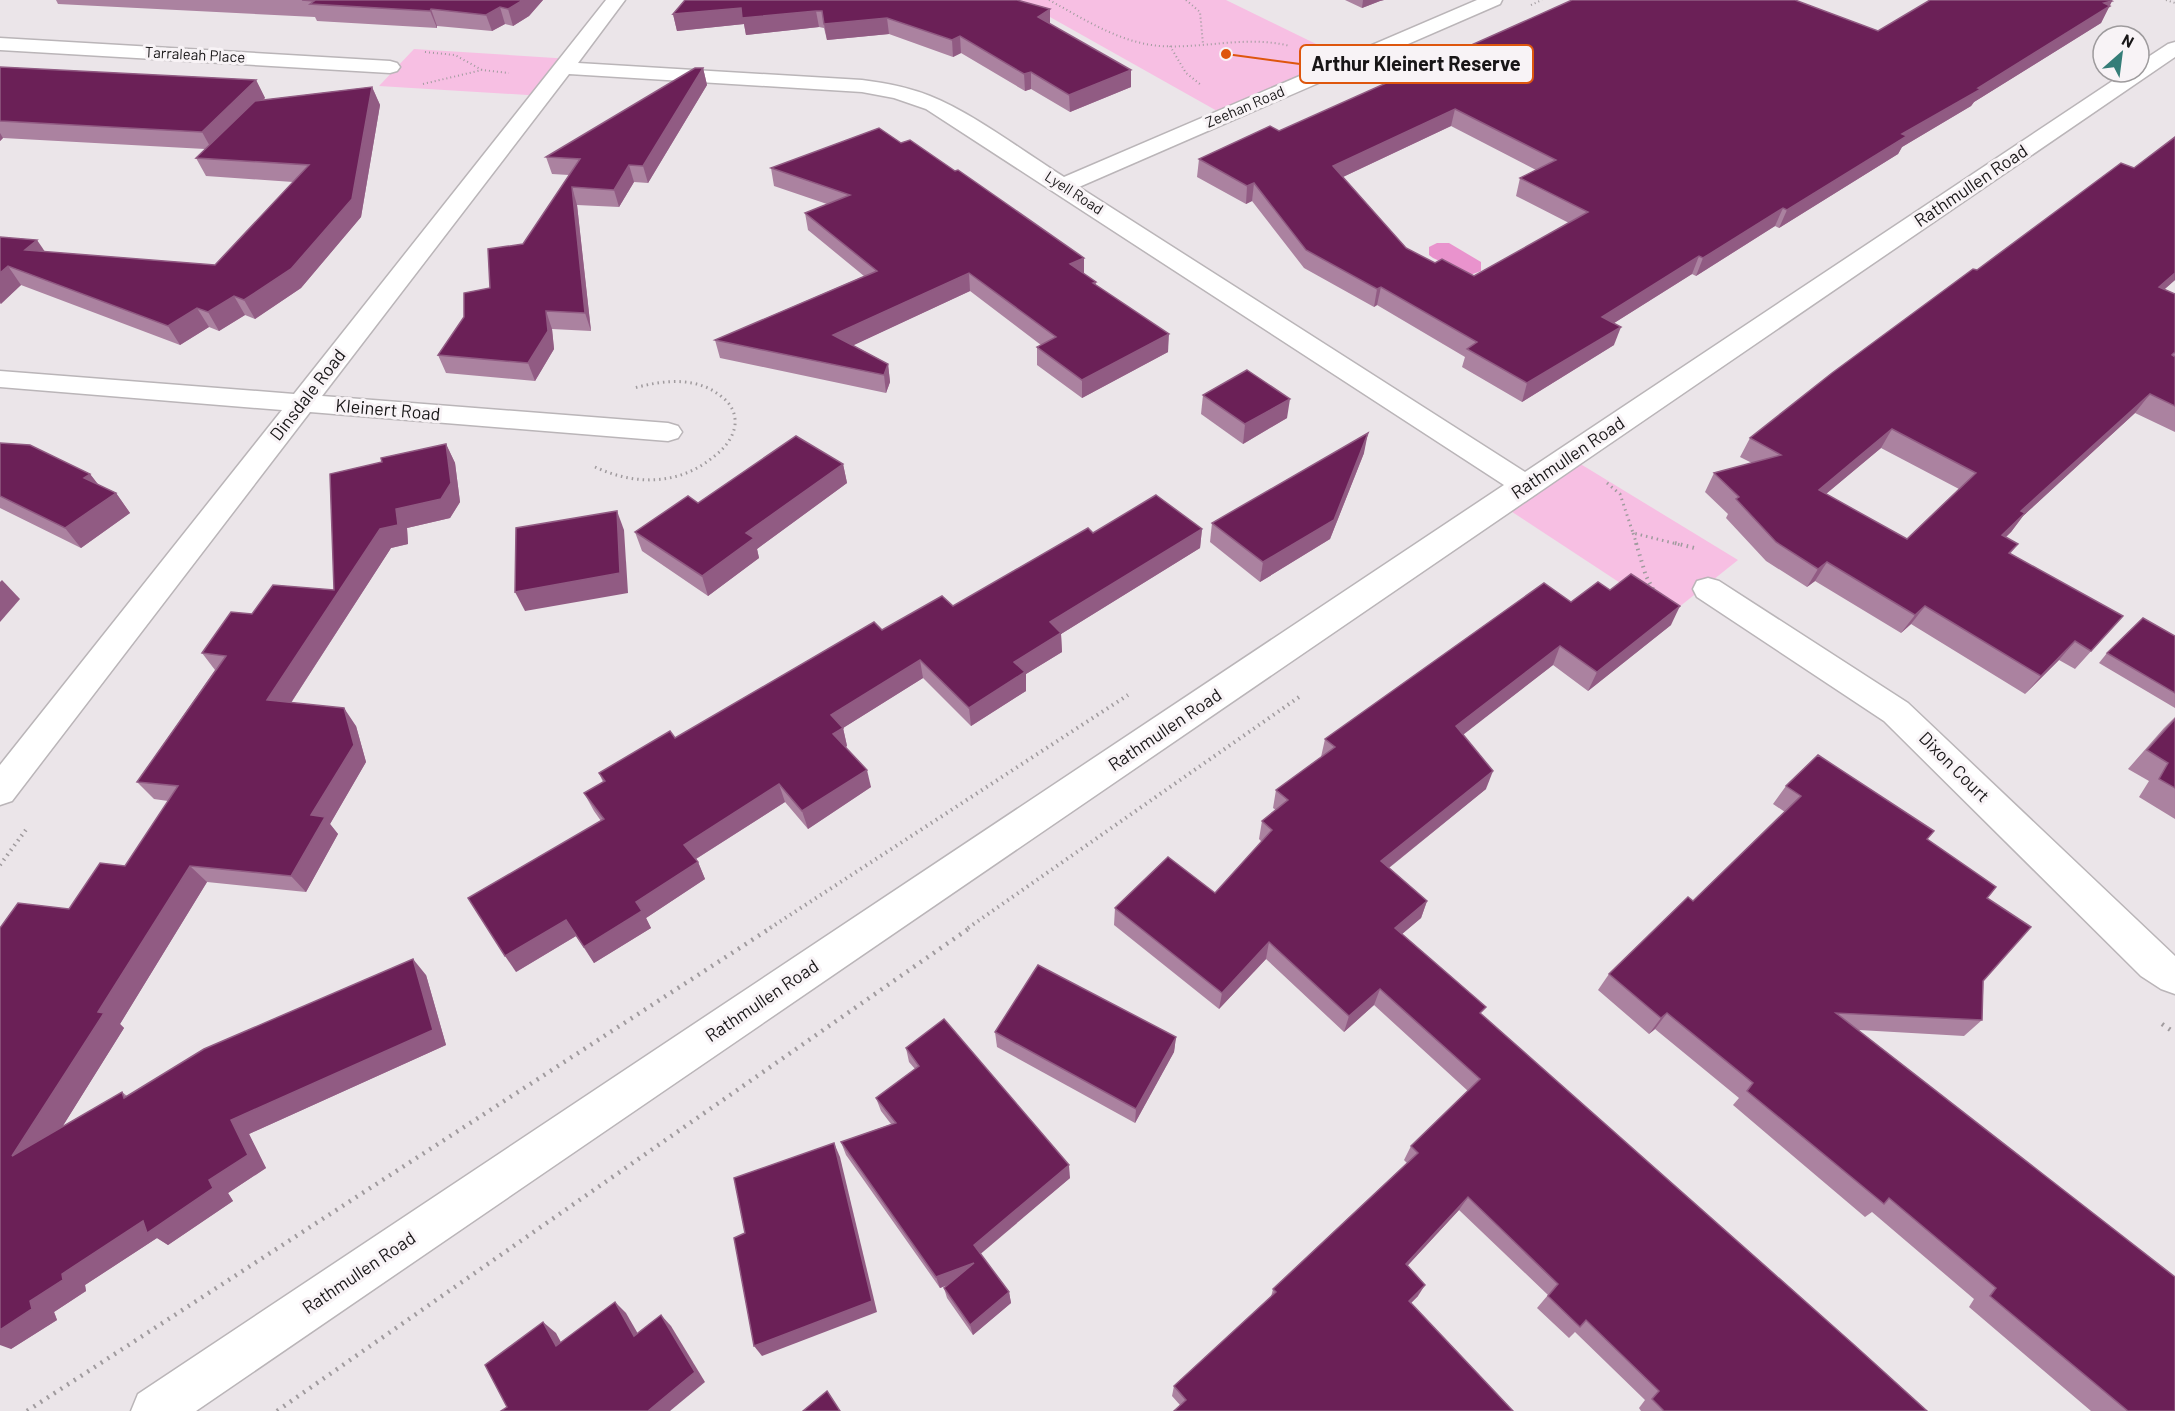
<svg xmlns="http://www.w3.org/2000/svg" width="2175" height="1411" viewBox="0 0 2175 1411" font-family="Barlow,sans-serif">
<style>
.green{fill:#f7bfe3}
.water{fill:#e993cd}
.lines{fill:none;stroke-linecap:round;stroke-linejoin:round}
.minor-casing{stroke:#bab5b8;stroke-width:3}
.path-far3{stroke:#a09b9e;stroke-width:2;stroke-dasharray:1 3;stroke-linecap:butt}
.path-far2{stroke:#a09b9e;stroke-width:3;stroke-dasharray:1.5 4;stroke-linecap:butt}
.path-far1{stroke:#a09b9e;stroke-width:4;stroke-dasharray:1.5 4.5;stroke-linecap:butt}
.path{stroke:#a09b9e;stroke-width:4.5;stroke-dasharray:2 6;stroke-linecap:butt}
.minor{fill:#fff;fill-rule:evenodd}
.wall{fill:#ab82a0;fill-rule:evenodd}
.shaded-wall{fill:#915b83}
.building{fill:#6b2057;stroke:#915b83;stroke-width:1.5;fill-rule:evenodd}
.labels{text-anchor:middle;stroke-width:6;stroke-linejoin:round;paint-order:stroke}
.far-street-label{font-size:15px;fill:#181617;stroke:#f8f3f6}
.street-label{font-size:18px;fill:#181617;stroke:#f8f3f6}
.leader{fill:none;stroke:#de560d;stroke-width:2}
.callout-dot{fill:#de560d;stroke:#f8f3f6;stroke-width:2}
.callout{fill:#f8f3f6;stroke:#de560d;stroke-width:2}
.callout-label{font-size:20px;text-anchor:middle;font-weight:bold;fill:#181617}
</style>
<rect width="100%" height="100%" fill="#ebe5e9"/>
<!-- green -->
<g class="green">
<path d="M1006,0H1226L1351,61L1226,116L1034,8Z"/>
<path d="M414,49L571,59L543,96L379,86Z"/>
<path d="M1569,457L1738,560L1669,615L1500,504Z"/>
</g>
<!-- water -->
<path class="water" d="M1437,243H1449L1481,262V271L1470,275L1433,258L1429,255V247Z"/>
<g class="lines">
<!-- minor casing -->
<g class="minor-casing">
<g id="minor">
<path d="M606,0H625L578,63L862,80C885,83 908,87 930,96C973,113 1024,152 1064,177L1477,0H1502L1500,4L1079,187L1525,472L2126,72H2139V63L2168,44L2175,42V57L196,1411H131L138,1394L1504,485L926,109L894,98L862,92L569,74L322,396L668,423L678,426L682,432L678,438L668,441L310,412L12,801L0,805V765L282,410L0,387V371L294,394Z"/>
<path d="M0,38L390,61L397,63L400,67L397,71L390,73L0,50Z"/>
<path d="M1708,578L1719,581L1908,703L2175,956V994L2161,989L2141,976L1884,721L1697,597L1693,589L1697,581Z"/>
</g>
</g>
<!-- path-far3 -->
<g class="path-far3">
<path d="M1049,0C1084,19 1120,43 1160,46C1204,49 1246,35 1290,46"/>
<path d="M1186,0L1200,12L1203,44"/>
<path d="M2166,0L2175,3"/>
<path d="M1531,5L1542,0"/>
<path d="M1170,46L1186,73L1201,85"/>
<path d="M425,52L455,55L482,70L509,73"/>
<path d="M423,84L482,70"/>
</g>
<!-- path-far2 -->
<g class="path-far2">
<path d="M595,467C634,485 677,486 712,458C723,450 733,439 735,425C736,413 731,404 722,397C697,376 664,380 634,388"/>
<path d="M1607,483L1620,494L1633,533L1681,545"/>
<path d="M1633,533L1637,545"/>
</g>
<!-- path-far1 -->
<g class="path-far1">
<path d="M1636,543L1646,576L1654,591"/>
<path d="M1675,543L1698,549"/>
<path d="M0,865L28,827"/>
<path d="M770,928L1128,695"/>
<path d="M968,928L1302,695"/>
</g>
<!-- path -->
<g class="path">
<path d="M2162,1024L2175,1033"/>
<path d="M27,1411L772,927"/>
<path d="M277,1411L971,927"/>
</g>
<!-- minor -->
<use href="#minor" class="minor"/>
</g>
<!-- wall -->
<g class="wall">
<path d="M56,0H543L529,16L513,26L505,24L492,31L437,26V28L317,21L315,17L58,4Z"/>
<path d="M685,0L1050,9V24L1131,70V87L1070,112L1031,89L1025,91L961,53L953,57L889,34L827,40L824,28L819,27L746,35L744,24L677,31L673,14Z"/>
<path d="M1345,0H1384L1380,1L1362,8Z"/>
<path d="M2112,1L2101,23L1974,102L1971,106L1902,147L1898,154L1779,228L1775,226L1696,276L1692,274L1614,323V345L1522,402L1462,367L1465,357L1377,305L1374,307L1304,268L1252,201L1246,204L1197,177L1199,159L1279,131L1878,31ZM1451,126L1536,170L1520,178L1516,196L1569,223L1474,276L1435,263L1406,248L1343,177Z"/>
<path d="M0,67L256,80L265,98L262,100L372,87L380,105L361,217L301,288L255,319L245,315L219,331L209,327L180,345L21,285L0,304V237L46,252L215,265L293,182L206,176L196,158L205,149L3,138L0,141Z"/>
<path d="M703,68L707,85L648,183L634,182L619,207L577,205L591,331L552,329L554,349L535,381L446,373L438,355L523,244L569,175L552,174L546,157Z"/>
<path d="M2175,137V280L2164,289L2175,294V432L2135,413L2023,516L2011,532L2006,537L2018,544L2010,554L2123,616L2075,669L2059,660L2025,694L1911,624L1901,633L1815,581L1807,587L1766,561L1726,518L1728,514L1705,492L1714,473L1752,463L1740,457L1750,438L1977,270L2134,168ZM1881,448L1959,489L1907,539L1826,494Z"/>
<path d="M901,143L1084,258V274L1096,282V285L1168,352L1082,398L1037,365V347L1041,345L970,291L853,345L888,364L890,382L886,393L720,358L715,340L864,276L808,230L805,213L827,204L774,186L771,168Z"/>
<path d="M1203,395L1287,418L1243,444L1201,414Z"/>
<path d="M0,443L90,474L99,486L116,493L130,513L81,548L0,508Z"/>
<path d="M446,444L455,463L460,502L450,518L407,528L408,544L391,548L291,703L356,726L366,762L330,824L338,834L306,892L207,882L120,1024L124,1028L62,1127L122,1092L127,1096L426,975L446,1045L249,1134L266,1168L228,1193L233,1201L168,1245L157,1238L85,1285L86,1291L54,1312L57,1320L11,1349L69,909L125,866L168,801L154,799L137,782L215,670L202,653L252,614L334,590L382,462Z"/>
<path d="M1364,453L1330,539L1260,582L1210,542L1212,523Z"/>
<path d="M843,464L847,483L757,549L759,558L708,596L642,551L635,532L698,503Z"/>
<path d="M1202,529L1200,548L1061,634L1062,652L1026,674V691L971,726L923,678L843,728L847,746L846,747L871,787L808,829L785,802L696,859L698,862L705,879L646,918L651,928L594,963L576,936L516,972L601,821L594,811L584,793L603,782L599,773L675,738L882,630L953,606L1093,533Z"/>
<path d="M1610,590L1671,625L1588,691L1553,665L1463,734L1486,789L1389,868L1427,901L1421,918L1402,934L1482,1015L1927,1411H1641L1639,1408L1645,1400L1575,1332L1569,1338L1537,1308L1548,1295L1459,1210L1407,1266L1418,1296L1411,1303L1180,1405L1172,1396L1174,1386L1271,1297L1273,1289L1407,1163L1404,1160L1411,1146L1468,1091L1374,1005L1344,1032L1266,959L1219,1009L1114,925L1115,908L1215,893L1262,842L1259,839L1262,821L1276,810L1273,808L1276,790L1321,757L1325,739L1571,602Z"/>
<path d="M2175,636V708L2099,663L2107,653Z"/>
<path d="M2175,717V819L2139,797L2149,781L2128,769L2164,728Z"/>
<path d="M1786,786L1927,839L1987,898L1982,1020L1964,1036L1859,1030L2175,1411H2091L1969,1307L1974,1299L1872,1212L1865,1217L1733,1105L1739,1098L1655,1029L1649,1034L1598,990L1609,974L1693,901L1785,812L1773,804Z"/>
<path d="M995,1032L1176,1037L1174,1052L1135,1123L997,1047Z"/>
<path d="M906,1048L1070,1178L980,1253L1009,1292L1011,1303L973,1335L947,1298L944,1288L947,1285L940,1288L846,1155L841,1142L891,1124L881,1111L876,1098L915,1069L909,1062Z"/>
</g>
<!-- shaded-wall -->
<g class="shaded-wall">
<path d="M523,0H543L529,16L513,26L508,9Z"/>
<path d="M1363,0H1384L1380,1L1362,8Z"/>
<path d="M2112,1L2101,23L1974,102L1971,106L1902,147L1898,154L1779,228L1787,210L1902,134L1978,88L2104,3Z"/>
<path d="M500,7L505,24L492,31L486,15Z"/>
<path d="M741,8L816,11L819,27L746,35L744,24L677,31L673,14Z"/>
<path d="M431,9L437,26V28L430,11Z"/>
<path d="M1050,9V26L1038,17Z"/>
<path d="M887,18L889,34L827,40L824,24Z"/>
<path d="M960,36L961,53L953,57L952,40Z"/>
<path d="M703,68L707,85L648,183L643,166Z"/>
<path d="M1131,70V87L1070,112L1069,95Z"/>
<path d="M1031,72V89L1025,91L1024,74Z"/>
<path d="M256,80L265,98L212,150L202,132Z"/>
<path d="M372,87L380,105L361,217L301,288L255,319L244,300Z"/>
<path d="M1455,109L1451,126L1330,183L1333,166Z"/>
<path d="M0,133L3,138L0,141Z"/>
<path d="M629,165L634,182L619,207L614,190Z"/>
<path d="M1254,183L1252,201L1246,204L1247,186Z"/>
<path d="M572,187L577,205L591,331L585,313Z"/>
<path d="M1783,208L1775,226L1696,276L1703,258Z"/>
<path d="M37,240L50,259L25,250Z"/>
<path d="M1699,256L1692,274L1595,335L1602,317Z"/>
<path d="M1084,258V276L1070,264Z"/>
<path d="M8,266L21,285L1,304L0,302V273Z"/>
<path d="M969,273L970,291L837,353L833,335Z"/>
<path d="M2175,273V280L2146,306L2159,287Z"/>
<path d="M1381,287L1377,305L1374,307L1377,289Z"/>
<path d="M234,296L245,315L219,331L208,312Z"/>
<path d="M197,308L209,327L180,345L168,326Z"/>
<path d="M546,311L552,329L554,349L535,381L528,363Z"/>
<path d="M1621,327L1614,345L1522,402L1527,383Z"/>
<path d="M1169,334L1168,352L1082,398V380Z"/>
<path d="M888,364L890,382L886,393L884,375Z"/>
<path d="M2150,394L2135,413L2023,516L2011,532L1988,554L2021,511Z"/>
<path d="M1290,399L1287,418L1243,444L1245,424Z"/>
<path d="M1892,429L1881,448L1809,508L1819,490Z"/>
<path d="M1368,433L1364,453L1330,539L1260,582L1263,562Z"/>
<path d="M446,444L455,463L460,502L450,518L407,528L408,544L391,548L281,718L267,700L380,529L396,509Z"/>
<path d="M843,464L847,483L757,549L759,558L708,596L702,576L746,533Z"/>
<path d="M90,474L105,493L84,478Z"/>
<path d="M116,493L130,513L81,548L65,528Z"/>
<path d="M617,511L624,530L628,593L525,611L515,592Z"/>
<path d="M1202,529L1200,548L1061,634L1062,652L1026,674V691L971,726L969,708L1014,662L1050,622Z"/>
<path d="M1827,562L1815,581L1807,587L1818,569Z"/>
<path d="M2,580L20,599L0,622V582Z"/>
<path d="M1680,606L1671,625L1588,691L1597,672Z"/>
<path d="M1925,606L1911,624L1901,633L1915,615Z"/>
<path d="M2075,641L2059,660L2025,694L2041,676Z"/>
<path d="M1560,646L1553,665L1450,745L1456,726Z"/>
<path d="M920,660L923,678L843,728L847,746L838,752L833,734L831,715Z"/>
<path d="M344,708L356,726L366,762L330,824L338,834L306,892L291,876L311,815Z"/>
<path d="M867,770L871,787L808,829L802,811Z"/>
<path d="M1493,771L1486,789L1376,878L1381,861Z"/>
<path d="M779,784L785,802L691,862L684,845Z"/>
<path d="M698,862L705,879L646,918L651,928L594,963L584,947L636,902Z"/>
<path d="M190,866L207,882L120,1024L124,1028L36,1169L12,1156L98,1012Z"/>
<path d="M1427,901L1421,918L1389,945L1395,928Z"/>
<path d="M566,920L576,936L516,972L505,956Z"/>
<path d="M1269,942L1266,959L1219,1009L1222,993Z"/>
<path d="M413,959L426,975L446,1045L249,1134L266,1168L228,1193L233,1201L168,1245L157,1238L85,1285L86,1291L54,1312L57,1320L11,1349L0,1345V1330L30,1301L62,1274L143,1221L231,1120Z"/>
<path d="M1380,989L1374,1005L1344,1032L1349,1016Z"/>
<path d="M1667,1013L1655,1029L1649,1034L1661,1018Z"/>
<path d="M1176,1037L1174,1052L1135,1123L1136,1109Z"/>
<path d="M834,1143L840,1157L877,1312L762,1356L754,1346Z"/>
<path d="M1069,1165L1070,1178L977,1257L974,1245Z"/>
<path d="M1468,1197L1459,1210L1398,1276L1406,1264Z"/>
<path d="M974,1263L976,1274L940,1288L936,1277Z"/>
<path d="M1425,1285L1418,1296L1402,1312L1409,1301Z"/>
<path d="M1009,1292L1011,1303L973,1335L970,1325Z"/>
<path d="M615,1302L626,1313L645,1346L634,1336Z"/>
<path d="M661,1315L671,1326L705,1382L670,1411H648Z"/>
<path d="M543,1322L556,1333L569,1357L556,1346Z"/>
</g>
<!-- building -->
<g class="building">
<path d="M302,0H523L508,9L500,7L486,15L431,9L430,11L310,4L314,1Z"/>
<path d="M685,0H1017L1050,9L1038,17L1131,70L1069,95L1031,72L1024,74L960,36L952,40L887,18L824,24L822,11H816L742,18L741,8L673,14Z"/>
<path d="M1572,0H1795L1878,31L1930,0H2110L2112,1L2104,3L2110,6L1978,88L1981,89L1902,134L1907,136L1787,210L1783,208L1703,258L1699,256L1602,317L1621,327L1527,383L1467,349L1477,342L1381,287L1377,289L1306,250L1254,183L1247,186L1199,159L1270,126L1279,131ZM1455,109L1556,160L1520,178L1588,212L1474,276L1442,259L1435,263L1406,248L1333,166Z"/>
<path d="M0,67L256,80L202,132L0,121Z"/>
<path d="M695,68H703L643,166L629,165L614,190L572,187L585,313L546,311L548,331L528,363L438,355L464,317V293L490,288L488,249L523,244L580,159L546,157Z"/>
<path d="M372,87L352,199L291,269L244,300L234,296L208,312L197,308L168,326L8,266L0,273V237L37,240L25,250L215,265L309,165L196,158L255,101Z"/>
<path d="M879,128L901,143L910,140L955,171L958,170L1084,258L1070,264L1096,282L1093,283L1169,334L1082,380L1037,347L1056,337L969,273L833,335L888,364L884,375L715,340L877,271L805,213L850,195L771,168Z"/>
<path d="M2175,137V273L2159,287L2175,294V352L2172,355L2175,357V406L2150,394L2021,511L2025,513L2002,535L2018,544L2009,553L2123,616L2091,651L2075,641L2041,676L1925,606L1915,615L1827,562L1818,569L1776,542L1736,499L1739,497L1714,473L1781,455L1750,438L1832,373L1973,269L1977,270L2121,163L2134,168ZM1892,429L1976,473L1907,539L1819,490Z"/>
<path d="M1247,370L1290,399L1245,424L1203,395Z"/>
<path d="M1368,433L1334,520L1263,562L1212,523Z"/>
<path d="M796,436L843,464L746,533L754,538L702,576L635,532L688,496L698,503Z"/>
<path d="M0,443L30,445L90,474L84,478L116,493L65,528L0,496Z"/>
<path d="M446,444L451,483L441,499L396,509L398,525L380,529L267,700L344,708L354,745L311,815L325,817L291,876L190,866L98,1012L104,1013L12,1156L122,1092L124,1098L204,1049L413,959L433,1030L231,1120L248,1155L209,1180L213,1188L147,1233L143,1221L62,1274L63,1280L30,1301L32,1309L0,1330V928L18,903L69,909L100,863L125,866L178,786L137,782L226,656L202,653L231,612L252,614L273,585L334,590L330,474L382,462L381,458Z"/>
<path d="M1156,495L1202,529L1050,622L1061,633L1014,662L1025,672L969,708L920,660L831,715L843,728L833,734L867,770L802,811L779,784L684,845L698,862L636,902L642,911L584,947L566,920L505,956L468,898L604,819L584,793L605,781L599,773L670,731L675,738L874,622L882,630L942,596L953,606L1088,528L1093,533Z"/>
<path d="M617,511L620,573L515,592L516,528Z"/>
<path d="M1631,574L1680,606L1597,672L1560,646L1456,726L1493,771L1381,861L1427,901L1395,928L1486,1007L1480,1013L1852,1343L1927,1411H1664L1652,1399L1659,1391L1586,1320L1580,1327L1548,1296L1558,1284L1468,1197L1406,1264L1425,1285L1409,1301L1513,1411H1174L1186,1400L1174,1386L1276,1292L1273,1289L1418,1153L1411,1146L1480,1079L1380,989L1349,1016L1269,942L1222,993L1115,908L1168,857L1215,893L1272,830L1262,821L1288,800L1276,790L1335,747L1325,739L1544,583L1571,602L1598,582L1610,590Z"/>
<path d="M2143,618L2175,636V693L2107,653Z"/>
<path d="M2175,719V788L2159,779L2168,763L2147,750Z"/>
<path d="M1818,755L1934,831L1927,839L1996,887L1987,898L2031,927L1983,981L1982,1020L1836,1013L2175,1277V1411H2128L1990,1296L1996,1288L1889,1198L1884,1204L1747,1091L1753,1083L1667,1013L1661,1018L1609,974L1688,897L1693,901L1801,796L1786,786Z"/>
<path d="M1038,965L1176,1037L1136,1109L995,1032Z"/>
<path d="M944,1019L1069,1165L974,1245L1009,1292L970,1325L944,1288L974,1263L936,1277L841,1142L896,1123L876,1098L919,1066L906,1048Z"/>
<path d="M834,1143L872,1301L754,1346L734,1238L745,1233L734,1178Z"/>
<path d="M615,1302L634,1336L661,1315L695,1372L648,1411H501L507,1407L485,1365L543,1322L556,1346Z"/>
<path d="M827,1391L840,1411H803Z"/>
</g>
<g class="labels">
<!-- far-street labels -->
<g class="far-street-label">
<text transform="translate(195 55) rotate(3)" y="5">Tarraleah Place</text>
<text transform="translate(1245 107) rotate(-23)" y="5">Zeehan Road</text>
<text transform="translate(1074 193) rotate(33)" y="5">Lyell Road</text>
</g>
<!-- street labels -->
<g class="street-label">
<text transform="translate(1971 186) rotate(-34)" y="6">Rathmullen Road</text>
<text transform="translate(308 395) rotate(-52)" y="6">Dinsdale Road</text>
<text transform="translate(388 410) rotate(5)" y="6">Kleinert Road</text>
<text transform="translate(1568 458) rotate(-34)" y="6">Rathmullen Road</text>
<text transform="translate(1165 730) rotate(-34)" y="6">Rathmullen Road</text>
<text transform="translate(1954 767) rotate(45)" y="6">Dixon Court</text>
<text transform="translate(762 1001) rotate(-34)" y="6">Rathmullen Road</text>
<text transform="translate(359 1273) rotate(-34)" y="6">Rathmullen Road</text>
</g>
</g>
<!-- callouts -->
<path class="leader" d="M1226 54L1300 64"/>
<circle class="callout-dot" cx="1226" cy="54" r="6"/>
<rect class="callout" x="1300" y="45" width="233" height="38" rx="6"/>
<g class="callout-label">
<text x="1416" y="71">Arthur Kleinert Reserve</text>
</g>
<!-- north arrow -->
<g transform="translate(2121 54) rotate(28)"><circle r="28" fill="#f8f3f6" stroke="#9e9b9d" stroke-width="1.5"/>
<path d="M0-4.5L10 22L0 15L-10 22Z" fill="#357d78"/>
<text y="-9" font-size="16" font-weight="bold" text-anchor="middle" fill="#181617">N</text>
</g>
</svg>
